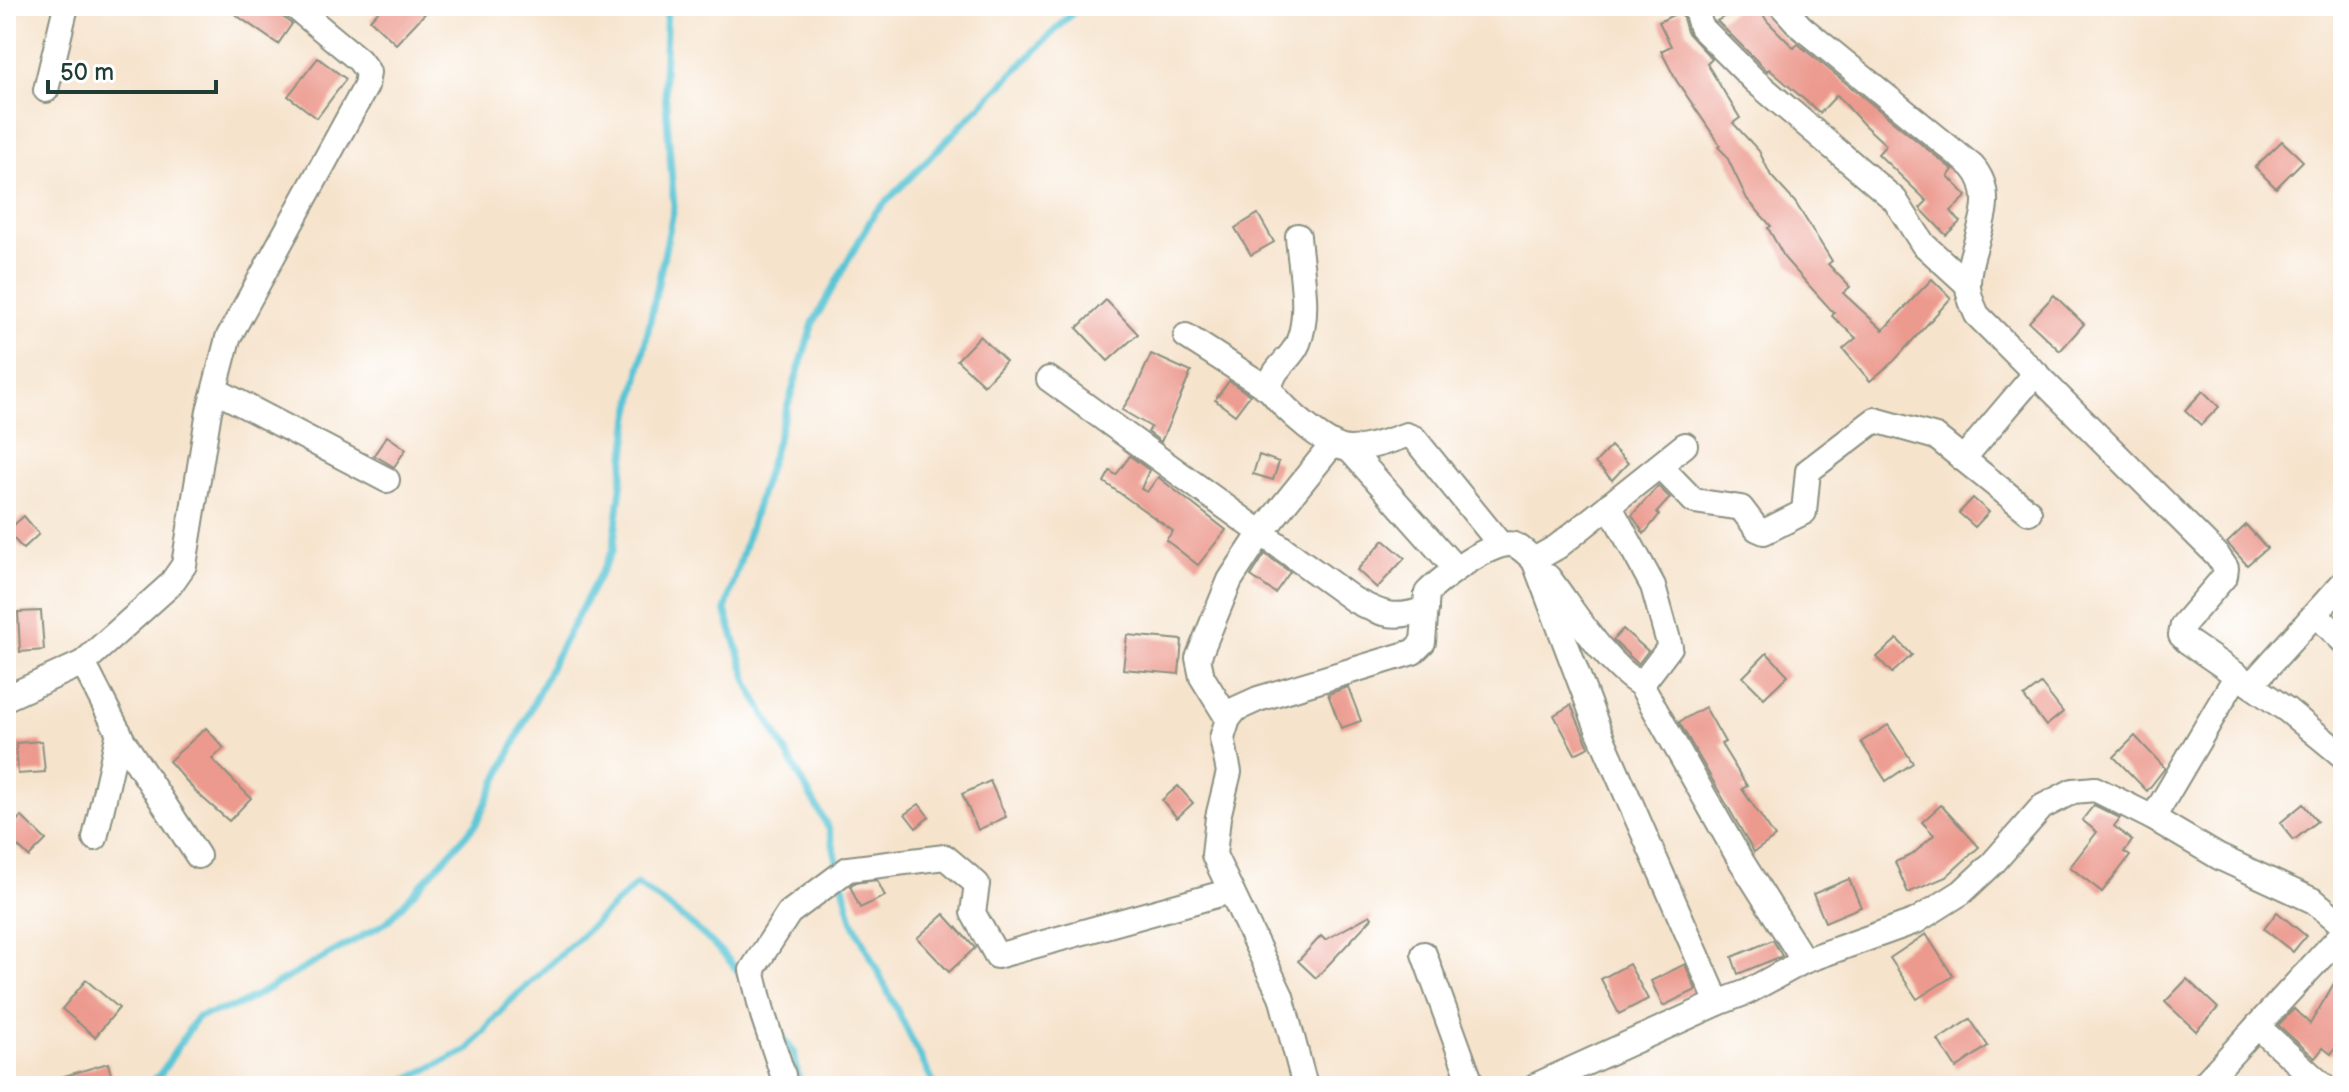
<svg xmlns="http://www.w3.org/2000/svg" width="2349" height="1092" viewBox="0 0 2349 1092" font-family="'Balsamiq Sans',sans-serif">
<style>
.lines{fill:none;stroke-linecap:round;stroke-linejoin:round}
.stream{stroke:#5ac5d5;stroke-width:7}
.building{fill:#ec9a8e}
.minor-casing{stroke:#8a9080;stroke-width:28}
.minor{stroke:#fff;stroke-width:24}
</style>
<rect width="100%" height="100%" fill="#fff"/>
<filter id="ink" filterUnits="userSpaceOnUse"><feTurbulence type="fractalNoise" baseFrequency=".0125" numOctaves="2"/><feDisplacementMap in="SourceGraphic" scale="16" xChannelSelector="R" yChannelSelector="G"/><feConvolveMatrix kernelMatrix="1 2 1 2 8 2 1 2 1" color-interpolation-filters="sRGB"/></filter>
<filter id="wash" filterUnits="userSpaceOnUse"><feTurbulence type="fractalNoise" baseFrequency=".006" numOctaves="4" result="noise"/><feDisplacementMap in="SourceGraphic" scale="32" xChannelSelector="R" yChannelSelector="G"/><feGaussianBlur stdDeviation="1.8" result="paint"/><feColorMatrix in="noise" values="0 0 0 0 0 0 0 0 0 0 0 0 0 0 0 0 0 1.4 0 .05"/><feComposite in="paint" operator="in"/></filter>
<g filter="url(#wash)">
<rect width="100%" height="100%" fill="#f6e3cc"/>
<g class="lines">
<!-- stream -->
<g class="stream">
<path d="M839,869L829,829L750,688L725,610L813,323L874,214L1079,6"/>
<path d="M842,881L852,920L935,1086"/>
<path d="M780,1032L794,1054L800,1086"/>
<path d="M148,1086L162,1072L197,1017L239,1005L387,922L476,824L554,660L613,550L630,416L674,208L664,78L667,6"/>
<path d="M403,1086V1081L468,1050L507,1004L637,884C676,912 719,942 746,982"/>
</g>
</g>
<g id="blocks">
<!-- building -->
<g class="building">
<path d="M223,6H269L292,24L278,44Z"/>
<path d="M383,6H432L396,44L370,20Z"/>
<path d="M1742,6H1758L1767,21L1794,48L1798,44L1953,170L1948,176L1967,196L1951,211L1960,222L1946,235L1920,208L1927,201L1878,154L1886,145L1864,125L1837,95L1820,113L1769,69L1767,71L1717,21Z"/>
<path d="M1681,11L1687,32L1712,59L1707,64L1740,118L1733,123L1759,151L1771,176L1795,202L1832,261L1828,264L1850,287L1843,293L1883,330L1932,279L1951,298L1894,361L1870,381L1843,349L1856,338L1832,316L1834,313L1786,260L1768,228L1771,226L1747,199L1726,155L1718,147L1720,145L1676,80L1661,51L1671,46L1659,22Z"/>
<path d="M318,58L346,79L317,118L288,96Z"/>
<path d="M2282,141L2303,161L2276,188L2255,167Z"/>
<path d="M1258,214L1274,242L1251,255L1235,228Z"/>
<path d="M2054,295L2084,324L2060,351L2029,322Z"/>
<path d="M1106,300L1138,334L1108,361L1077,328Z"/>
<path d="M980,336L1006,361L984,385L957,360Z"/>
<path d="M1151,354L1191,372L1161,442L1148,432L1151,427L1122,410L1136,388Z"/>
<path d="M1229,381L1250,395L1235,415L1215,400Z"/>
<path d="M2203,391L2219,407L2201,425L2185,410Z"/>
<path d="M387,436L406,449L394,467L374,455Z"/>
<path d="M1611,446L1628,463L1612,480L1595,463Z"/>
<path d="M1259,455L1279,462L1273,480L1253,474Z"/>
<path d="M1130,456L1149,470L1141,489L1147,492L1158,477L1226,530L1198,565L1166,540L1173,531L1104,482L1110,471L1116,475Z"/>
<path d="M1658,486L1670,498L1657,512L1659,515L1644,534L1632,515Z"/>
<path d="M1973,498L1989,512L1975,527L1959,513Z"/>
<path d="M24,516L39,534L23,549L7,531Z"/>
<path d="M2246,525L2267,548L2247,565L2227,543Z"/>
<path d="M1384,540L1405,558L1377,588L1357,570Z"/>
<path d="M1265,554L1290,572L1275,593L1251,576Z"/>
<path d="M41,611L44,650L20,652L18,612Z"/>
<path d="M1623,629L1648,651L1638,664L1613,640Z"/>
<path d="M1127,635L1182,640L1179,674L1123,669Z"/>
<path d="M1897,639L1912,655L1892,673L1877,657Z"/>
<path d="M1767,653L1788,675L1764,698L1743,677Z"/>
<path d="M2041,684L2063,712L2046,726L2024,697Z"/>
<path d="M1348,687L1361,721L1341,728L1328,694Z"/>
<path d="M1571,705L1589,747L1575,754L1554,715Z"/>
<path d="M1705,707L1725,742L1721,744L1747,786L1742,789L1775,837L1754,852L1679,722Z"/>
<path d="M1888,725L1913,763L1886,781L1861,742Z"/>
<path d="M206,728L224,748L212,759L251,798L229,821L196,792L169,761Z"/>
<path d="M2135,736L2165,768L2147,791L2114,757Z"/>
<path d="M42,741L45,772L18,774L16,743Z"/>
<path d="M990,781L1006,817L978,830L962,794Z"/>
<path d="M1178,786L1193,803L1177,818L1162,800Z"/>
<path d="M919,804L929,817L916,828L905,814Z"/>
<path d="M2303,804L2317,821L2294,840L2280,823Z"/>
<path d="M1941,805L1979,847L1946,877L1908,893L1895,862L1912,855L1934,835L1922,822Z"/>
<path d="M2094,805L2120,818L2114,826L2132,841L2124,852L2130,856L2102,892L2070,867L2097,832L2082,820Z"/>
<path d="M21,816L46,840L29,857L6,835Z"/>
<path d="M1849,879L1861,907L1825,922L1813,894Z"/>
<path d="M877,880L885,896L860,908L850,886L854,883Z"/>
<path d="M2277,912L2306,936L2293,952L2264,929Z"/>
<path d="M944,914L975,948L949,972L917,938Z"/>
<path d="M1370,915L1372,918L1316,978L1298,961L1321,936L1325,940Z"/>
<path d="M1926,934L1953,976L1917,999L1890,958Z"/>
<path d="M1773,940L1782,956L1738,974L1732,957Z"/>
<path d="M1629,964L1648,999L1619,1014L1601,979Z"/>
<path d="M1685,964L1696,990L1663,1006L1651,981Z"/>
<path d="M2343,968V1037L2331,1054L2323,1048L2315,1058L2278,1025L2294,1009L2310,1024Z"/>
<path d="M2187,979L2218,1008L2196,1031L2165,1002Z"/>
<path d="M86,980L119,1008L95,1037L62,1009Z"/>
<path d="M1970,1019L1988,1046L1956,1068L1938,1040Z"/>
<path d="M108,1063L114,1086H48V1081Z"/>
</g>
</g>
</g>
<g filter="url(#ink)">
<use href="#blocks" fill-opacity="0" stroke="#8a9080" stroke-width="2"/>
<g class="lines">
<!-- minor casing -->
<g class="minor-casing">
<g id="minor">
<path d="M1695,6L1701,27L1755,81L1895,200L1923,244L1968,285"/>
<path d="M1782,6L1801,27L1972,166C2004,202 1967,244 1968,285C1968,296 1973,306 1977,315L2217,555L2226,568L2225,576L2183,625L2181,635L2187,641L2287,710L2343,756"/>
<path d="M46,90L66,6"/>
<path d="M1298,236C1300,268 1311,312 1298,343C1290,362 1271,367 1270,390C1284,408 1328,450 1351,449C1368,448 1390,441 1406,435L1414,438L1500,544"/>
<path d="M1186,336L1270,390"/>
<path d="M1049,379L1354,600C1383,615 1394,620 1426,609"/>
<path d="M215,390L387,480"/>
<path d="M1349,449L1456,569"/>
<path d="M1963,459L2036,373"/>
<path d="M1660,466L1694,501L1741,508L1757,529L1764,532L1804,512L1808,471L1875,420L1936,437L2029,512"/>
<path d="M1609,505L1653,586L1670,647L1641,685L1738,856L1804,961"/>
<path d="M1534,560L1598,729L1718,1003"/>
<path d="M1548,577C1575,613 1603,661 1641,685"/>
<path d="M2316,614L2343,641"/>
<path d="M83,663L123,741L198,856"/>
<path d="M2251,685L2343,583"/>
<path d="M6,698L83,663L170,585L184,565L209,411L228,338L366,86L368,72L359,60L294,6"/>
<path d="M1228,719L1202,677L1198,658L1230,580L1261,533L1332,445"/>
<path d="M2153,818L2237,675"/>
<path d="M95,838L119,732"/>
<path d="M1424,954L1472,1086"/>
<path d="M2257,1026L2323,1086"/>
<path d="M784,1086L783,1075L763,1015L752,970L789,913L848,869L945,857L977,884L973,913L997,956L1231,891"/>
<path d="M1305,1086L1281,996L1214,855L1218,817L1229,772L1222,738L1228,719L1236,709L1258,699L1413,652L1423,642L1427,593C1440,579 1495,538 1514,545C1521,547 1528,555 1534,560L1557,547L1685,445"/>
<path d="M1535,1086L1718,1003L1747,992L1804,961L1916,921L1962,892L1993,863L2042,807L2073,791L2095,789L2153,818L2219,857L2314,901L2343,925"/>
<path d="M2202,1086L2343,933"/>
</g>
</g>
<!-- minor -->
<use href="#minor" class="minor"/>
</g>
</g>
<!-- margin -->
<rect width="2349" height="1092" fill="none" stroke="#fff" stroke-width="32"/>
<!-- scale -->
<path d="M48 80v12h168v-12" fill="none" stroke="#1f3d34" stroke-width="4"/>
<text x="60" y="80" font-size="24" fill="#1f3d34" stroke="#ffffff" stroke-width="6" paint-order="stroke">50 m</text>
</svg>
